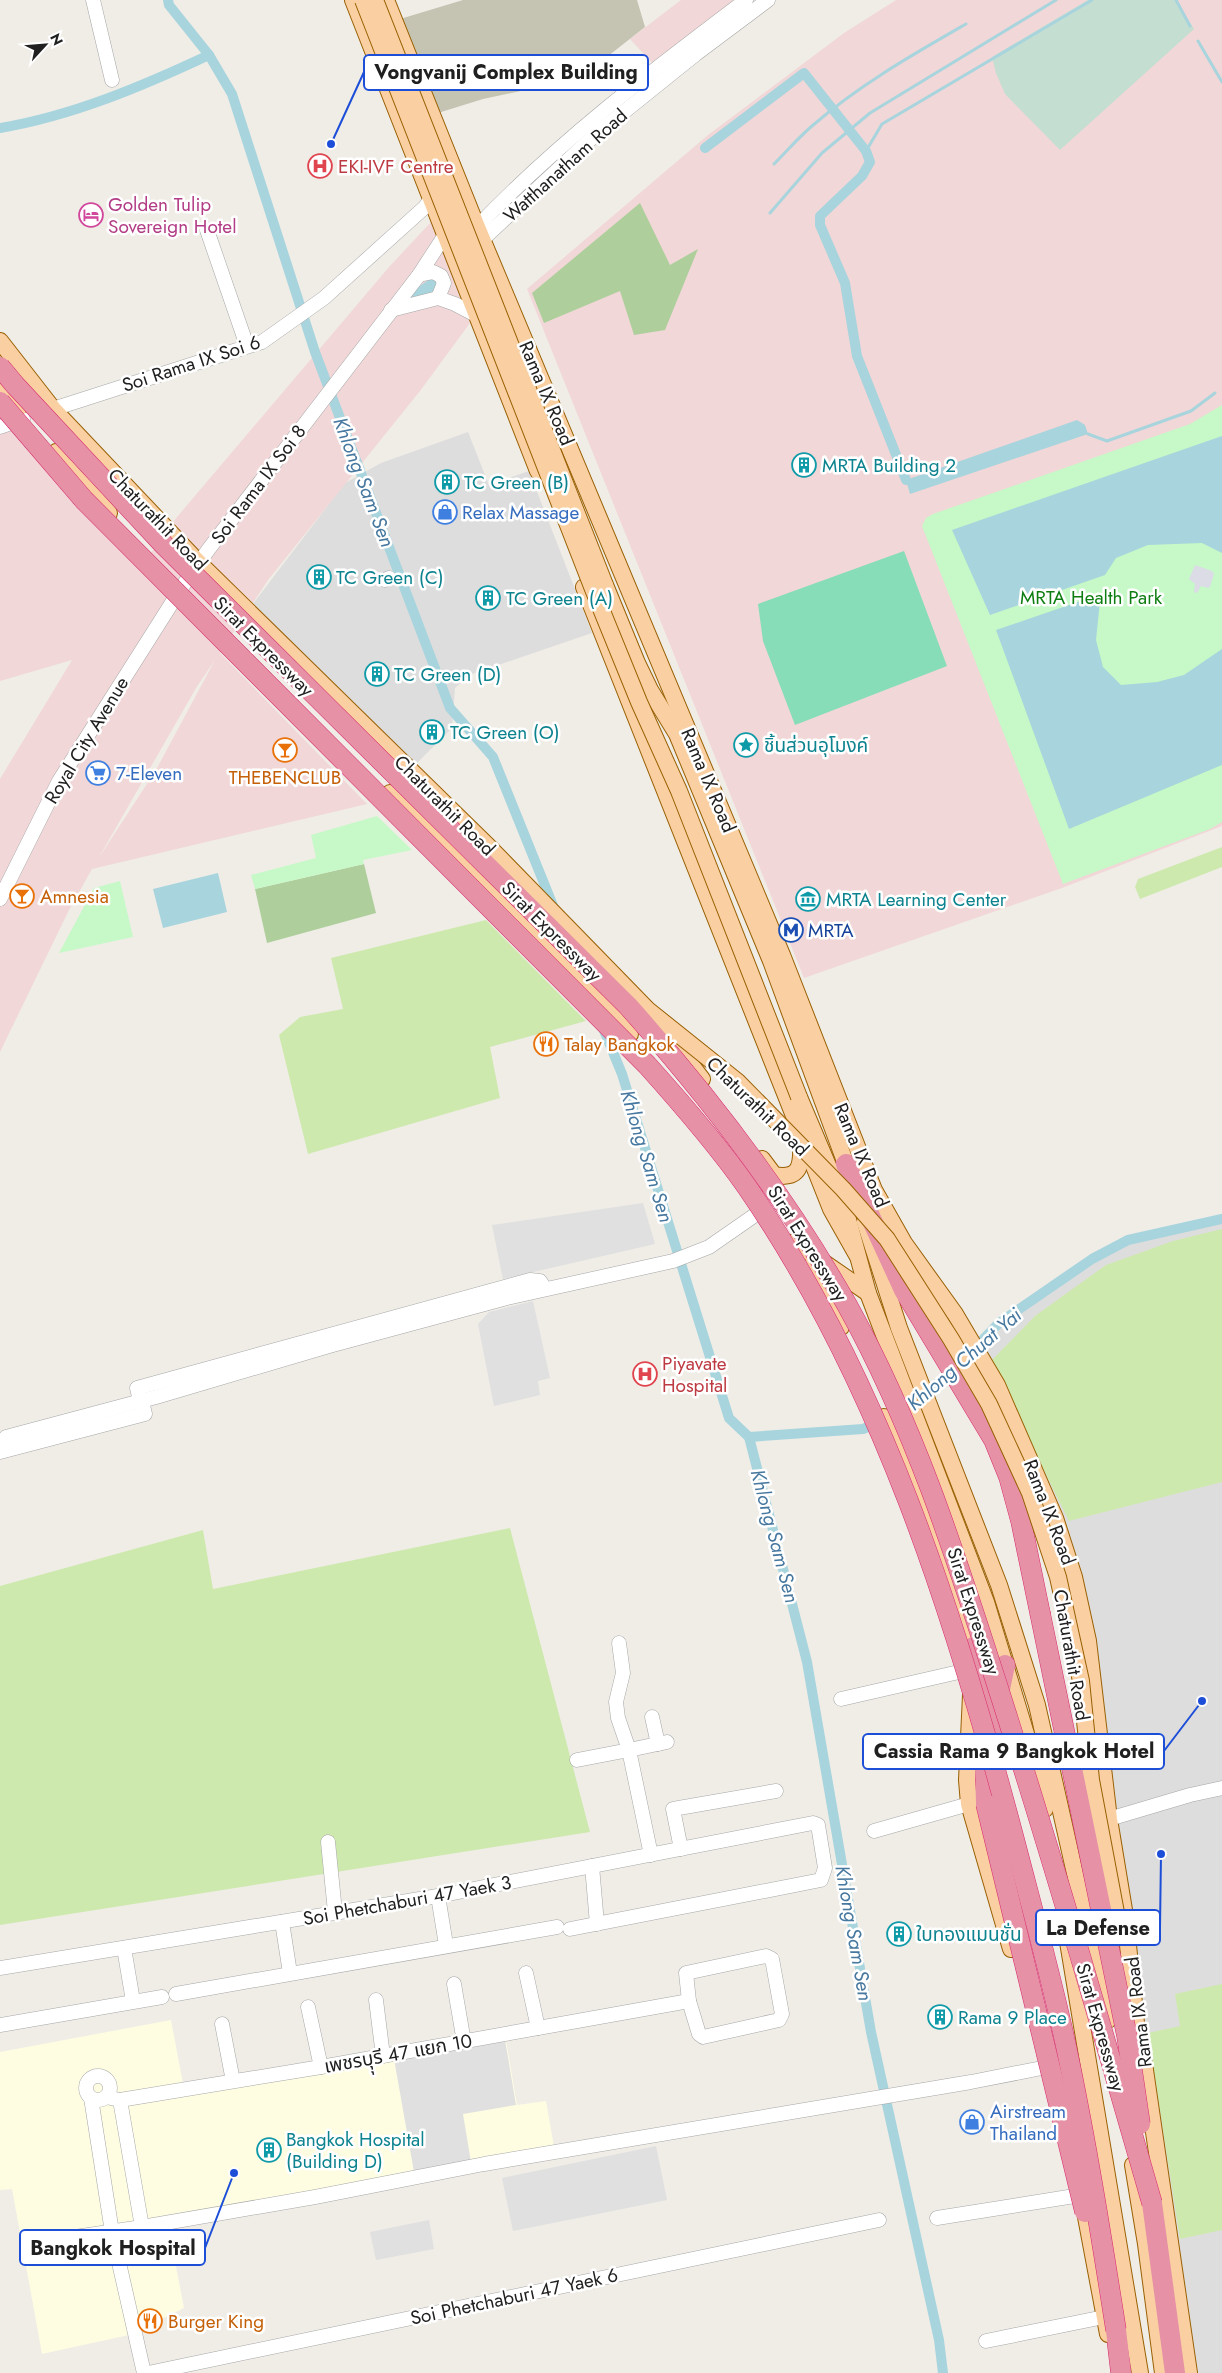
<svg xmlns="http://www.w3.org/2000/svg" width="1222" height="2373" viewBox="0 0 1222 2373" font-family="Jost,'Noto Sans Thai',sans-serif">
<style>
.residential{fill:#dedddd}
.commercial{fill:#f1d7d7;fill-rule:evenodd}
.education{fill:#fefde2}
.construction{fill:#c5c4b2}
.grass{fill:#cee9ae}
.forest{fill:#aecf9c}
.wetland{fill:#c4ded1}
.park{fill:#c6f9c7}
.pitch{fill:#87ddb8}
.parking{fill:#e0e0e0}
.plaza{fill:#dbdce6}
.water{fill:#a8d4dd}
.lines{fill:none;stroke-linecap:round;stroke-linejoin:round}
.stream{stroke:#a8d4dd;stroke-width:3}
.canal{stroke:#a8d4dd;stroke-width:10}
.minor-casing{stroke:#a7a7a7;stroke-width:15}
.major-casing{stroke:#996003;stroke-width:18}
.highway-casing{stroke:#d82a6e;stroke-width:21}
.minor{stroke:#fff;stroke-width:14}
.major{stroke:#fad0a2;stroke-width:16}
.highway{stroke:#e691a5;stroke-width:20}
.major-bridge-casing{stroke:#996003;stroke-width:18;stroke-linecap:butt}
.highway-bridge-casing{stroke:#d82a6e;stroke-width:21;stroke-linecap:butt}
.major-bridge{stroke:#fad0a2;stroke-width:16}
.highway-bridge{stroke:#e691a5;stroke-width:20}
.labels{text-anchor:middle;stroke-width:5;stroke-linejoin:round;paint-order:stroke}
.street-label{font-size:19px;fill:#202020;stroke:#fff}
.health-label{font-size:19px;fill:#be3a42;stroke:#fff;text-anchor:start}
.hotel-label{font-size:19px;fill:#b23c85;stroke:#fff;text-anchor:start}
.culture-label{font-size:19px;fill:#0d838f;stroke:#fff;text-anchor:start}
.shop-label{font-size:19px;fill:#366cbe;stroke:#fff;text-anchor:start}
.park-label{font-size:19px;fill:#0e7e12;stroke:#fff}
.food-label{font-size:19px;fill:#c56008;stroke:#fff;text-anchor:start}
.transit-label{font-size:19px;fill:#164399;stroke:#fff;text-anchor:start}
.water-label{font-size:20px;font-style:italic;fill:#47789f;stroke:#fff}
.leader{fill:none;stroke:#1d4ed8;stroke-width:2}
.callout-dot{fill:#1d4ed8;stroke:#fff;stroke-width:2}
.callout{fill:#fff;stroke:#1d4ed8;stroke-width:2}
.callout-label{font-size:20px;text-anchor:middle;font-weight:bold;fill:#202020}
</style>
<rect width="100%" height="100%" fill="#f0ede7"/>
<!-- residential -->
<g class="residential">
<path d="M468,432L489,485L529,471L592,633L469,675L455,688L452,728L414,766L252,605L345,483L381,463Z"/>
<path d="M1222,1219V2373H1197L1055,1553L967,1356L999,1323L1092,1259L1128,1240Z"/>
</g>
<!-- commercial -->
<g class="commercial">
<path d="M681,0H741L655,66L630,39Z"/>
<path d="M896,0H1222V826L1062,888L804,978L527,289L708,135L844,33Z"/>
<path d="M431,222L470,323L420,391L268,580L220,653L367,804L92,869L69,910L0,1052V779L72,660L0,681V407L140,568L177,517L389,267ZM215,660L156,770L98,859L196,688Z"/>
</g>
<!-- education -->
<path class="education" d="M171,2020L184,2089L505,2035L517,2105L546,2101L556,2158L168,2225L184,2308L129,2335L42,2354L12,2189L0,2190V2052Z"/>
<!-- construction -->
<path class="construction" d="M463,0H637L645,27L570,86L568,81L483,99L438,113L400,19Z"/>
<!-- grass -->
<g class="grass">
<path d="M1222,847V867L1140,899L1135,887L1138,879Z"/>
<path d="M486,920L586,1021L490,1047L500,1098L308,1154L279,1035L300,1017L343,1009L331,958Z"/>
<path d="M1222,1229V1482L1069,1521L990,1362L1035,1316L1106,1265L1173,1241Z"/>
<path d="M510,1528L590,1832L0,1925V1586L203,1530L213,1589Z"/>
<path d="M1222,1984V2230L1180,2239L1148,2033L1180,2026L1175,1994Z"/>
</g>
<!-- forest -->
<g class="forest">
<path d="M640,203L670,265L698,249L665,330L634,335L620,291L544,323L532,293Z"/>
<path d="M364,864L376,913L267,943L255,889Z"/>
</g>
<!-- wetland -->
<path class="wetland" d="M1088,0H1176L1194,29L1060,150L1005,94L996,73L992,57Z"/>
<!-- park -->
<g class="park">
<path d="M1222,405V822L1210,829L1063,884L922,526L926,518L933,514L1190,424Z"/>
<path d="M377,816L412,850L363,860L364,864L255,889L251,875L316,858L311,835Z"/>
<path d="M120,881L133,937L59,953L94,888Z"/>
</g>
<!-- pitch -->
<path class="pitch" d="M904,551L947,666L795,725L763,641L758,604Z"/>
<!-- parking -->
<g class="parking">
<path d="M643,1203L655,1244L503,1279L492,1225Z"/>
<path d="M533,1301L550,1378L538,1381L540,1395L494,1406L478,1324L489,1312Z"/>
<path d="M505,2040L516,2105L463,2114L471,2162L414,2172L394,2059Z"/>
<path d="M656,2146L667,2200L513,2231L502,2178Z"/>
<path d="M429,2220L434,2249L376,2260L370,2232Z"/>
</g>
<!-- plaza -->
<path class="plaza" d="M1195,565L1212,571L1214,574L1210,587L1208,588L1201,586L1197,593L1194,592L1195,584L1189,579Z"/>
<!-- water -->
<g class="water">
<path d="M433,277L440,287L432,293L408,298L421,285Z"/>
<path d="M1077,420L1085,425L1088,434L910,494L906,480Z"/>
<path d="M1222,436V553L1202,543L1148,545L1116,558L1105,575L990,615L952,530Z"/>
<path d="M1098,595L1100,601L1096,640L1103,667L1121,685L1157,682L1184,675L1222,649V765L1069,829L996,630Z"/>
<path d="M218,873L227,912L163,928L153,889Z"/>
</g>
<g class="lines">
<!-- stream -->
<g class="stream">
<path d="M1176,0L1190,26"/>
<path d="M1198,41L1222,82"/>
<path d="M866,151L882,124L1092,0"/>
<path d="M774,164C786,152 798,138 812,126C859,85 912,55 966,24"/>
<path d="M770,213L822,153L870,113L1056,0"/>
<path d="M1088,434L1107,441L1191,411L1215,393"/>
</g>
<!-- canal -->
<g class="canal">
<path d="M168,0L169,5L209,55L232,94L315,352L450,708L493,757L554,908"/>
<path d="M0,128C72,116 143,86 209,55"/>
<path d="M705,148L804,73L866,151L870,162L862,176L820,216V225L845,283L857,356L906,480"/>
<path d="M603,1028L622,1074L729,1418L749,1437L807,1662L871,2032L939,2340L943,2373"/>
<path d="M972,1351L999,1323L1092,1259L1128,1240L1222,1219"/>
<path d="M922,1397L955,1369"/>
<path d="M749,1437L863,1429L878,1423"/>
</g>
<!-- minor casing -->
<g class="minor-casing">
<g id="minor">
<path d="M93,0L112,80"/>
<path d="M477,227C558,142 653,70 746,0"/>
<path d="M207,230L247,346"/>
<path d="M483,239L594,136L696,54L768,0"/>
<path d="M419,275L433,272L441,276L444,283L438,298"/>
<path d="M391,310L438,298L455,304L476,315"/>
<path d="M53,409L262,342L324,298L425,207L431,199"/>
<path d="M0,427L23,419"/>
<path d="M385,580L389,578"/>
<path d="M0,899L59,781L182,587L208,550L419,275L445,235"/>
<path d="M140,1401L137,1388L530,1280L540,1281L545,1289"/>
<path d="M0,1446L6,1437L156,1397L329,1346L507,1298L673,1261L709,1247L768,1206"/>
<path d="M0,1452L145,1414L142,1401"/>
<path d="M619,1643L623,1673L616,1702L618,1718L629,1750L667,1742"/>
<path d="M841,1699L972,1669"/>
<path d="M652,1717L658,1744"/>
<path d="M577,1760L629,1750L651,1855"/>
<path d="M1109,1819L1190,1795L1222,1788"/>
<path d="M874,1831L969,1804"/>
<path d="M328,1842L335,1912"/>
<path d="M681,1849L673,1809L776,1791"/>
<path d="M592,1866L597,1924"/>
<path d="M438,1896L446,1945"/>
<path d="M282,1922L290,1973"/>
<path d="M124,1948L133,2001"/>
<path d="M766,1956L772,1959L782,2014L779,2020L703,2037L699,2034L689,2001L686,1973Z"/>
<path d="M0,1968L438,1896L813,1823L818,1825L825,1868L821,1880L570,1929"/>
<path d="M526,1973L538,2028"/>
<path d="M454,1984L464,2042"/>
<path d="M176,1994L557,1927"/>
<path d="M376,2000L383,2056"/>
<path d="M308,2007L321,2067"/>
<path d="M222,2024L233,2081"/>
<path d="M0,2025L162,1997"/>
<circle cx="98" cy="2088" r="12"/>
<path d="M106,2097L120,2100L321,2067L689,2001"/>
<path d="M91,2098L112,2232L144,2373"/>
<path d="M120,2100L142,2227"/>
<path d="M937,2218L1081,2195"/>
<path d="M35,2243L142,2227L315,2197L484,2164L971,2082L1042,2068"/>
<path d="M986,2341L1104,2317"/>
<path d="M148,2373L879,2220"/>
</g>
</g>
<!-- major casing -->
<g class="major-casing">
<g id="major">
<path d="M353,0L538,471"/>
<path d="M386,0L477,227L782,955L874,1190L904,1243L955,1314L997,1385L1055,1518L1074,1577L1088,1641L1109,1819L1125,1916L1136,2023L1145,2070L1189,2373"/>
<path d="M0,341L53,409L198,562L492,850"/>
<path d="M0,388L18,409"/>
<path d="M56,452L109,513"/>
<path d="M605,585L637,663L650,690L677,734L771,961L850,1175"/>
<path d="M584,587L831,1209L857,1255"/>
<path d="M390,793L536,936L630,1034"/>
<path d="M659,1023L702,1079"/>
<path d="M799,1097L843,1201L868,1293L986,1602L1033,1757L1045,1809"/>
<path d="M762,1159L774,1175C801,1180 802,1164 801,1142"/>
<path d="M865,1222L899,1328L999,1585L1037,1705L1108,2020"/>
<path d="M794,1242L868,1293"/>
<path d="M808,1268L841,1327"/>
<path d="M884,1417L921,1500L973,1647V1658"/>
<path d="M971,1695L967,1780L969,1804L1011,1949"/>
<path d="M1067,1936L1140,2373"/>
<path d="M1133,2165L1146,2244L1163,2373"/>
<path d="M1083,2201L1108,2334"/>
</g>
</g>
<!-- highway casing -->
<g class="highway-casing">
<g id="highway">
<path d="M846,1164L904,1290L994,1440L1009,1477L1021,1521L1040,1613"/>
<path d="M973,1647L993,1715"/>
<path d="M986,1804L985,1761L1005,1665"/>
<path d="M1152,2203L1175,2373"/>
<path d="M1116,2330L1121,2373"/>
</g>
</g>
<!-- minor -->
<use href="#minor" class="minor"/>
<!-- major -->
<use href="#major" class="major"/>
<!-- highway -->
<use href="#highway" class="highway"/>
<!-- major-bridge casing -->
<g class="major-bridge-casing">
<g id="major-bridge">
<path d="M363,0L593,589L639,702L679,791L799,1097"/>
<path d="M375,0L605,585"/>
<path d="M492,850L648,1010L738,1082L843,1189L887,1239L951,1339L989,1404L1030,1493L1058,1577L1081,1681L1091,1780L1117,1918"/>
</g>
</g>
<!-- highway-bridge casing -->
<g class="highway-bridge-casing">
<g id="highway-bridge">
<path d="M0,367L15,385L164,545L628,1006C711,1099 786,1197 847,1305C916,1429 957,1560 1000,1694C1054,1863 1103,2033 1152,2203"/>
<path d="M0,402L84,500L647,1065C682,1104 717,1144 747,1187C881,1382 954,1612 1014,1839C1032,1908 1051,1976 1066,2046C1086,2140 1101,2235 1116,2330"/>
<path d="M1040,1613L1127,2036L1140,2124"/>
<path d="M986,1804L1085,2212"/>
</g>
</g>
<!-- major-bridge -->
<use href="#major-bridge" class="major-bridge"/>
<!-- highway-bridge -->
<use href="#highway-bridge" class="highway-bridge"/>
</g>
<!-- icons -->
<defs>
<g id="hospital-ring" transform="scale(1.25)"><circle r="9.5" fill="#fff" stroke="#e0444e" stroke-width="1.5"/><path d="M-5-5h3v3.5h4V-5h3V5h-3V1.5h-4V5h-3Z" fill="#e0444e"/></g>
<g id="hotel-ring" transform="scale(1.25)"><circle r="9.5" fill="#fff" stroke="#d1479c" stroke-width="1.5"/><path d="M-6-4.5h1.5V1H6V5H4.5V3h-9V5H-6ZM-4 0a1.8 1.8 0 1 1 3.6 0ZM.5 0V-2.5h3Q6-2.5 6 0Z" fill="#d1479c"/></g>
<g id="building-ring" transform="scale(1.25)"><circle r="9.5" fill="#fff" stroke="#0f9aa8" stroke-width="1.5"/><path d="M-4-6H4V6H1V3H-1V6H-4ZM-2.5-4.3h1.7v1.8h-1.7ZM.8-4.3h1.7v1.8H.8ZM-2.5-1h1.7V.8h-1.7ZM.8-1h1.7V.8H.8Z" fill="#0f9aa8"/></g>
<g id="shop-ring" transform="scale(1.25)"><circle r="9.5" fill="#fff" stroke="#3f7fe0" stroke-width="1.5"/><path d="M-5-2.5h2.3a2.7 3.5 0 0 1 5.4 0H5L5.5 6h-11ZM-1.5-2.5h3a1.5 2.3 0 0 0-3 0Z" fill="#3f7fe0"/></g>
<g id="sight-ring" transform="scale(1.25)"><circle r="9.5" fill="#fff" stroke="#0f9aa8" stroke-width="1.5"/><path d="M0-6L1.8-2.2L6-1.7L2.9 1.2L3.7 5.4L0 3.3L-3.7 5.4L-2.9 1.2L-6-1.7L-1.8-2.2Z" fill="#0f9aa8"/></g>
<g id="bar-ring" transform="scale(1.25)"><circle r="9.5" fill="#fff" stroke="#e8710a" stroke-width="1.5"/><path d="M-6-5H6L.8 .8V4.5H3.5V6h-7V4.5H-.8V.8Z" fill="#e8710a"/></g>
<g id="supermarket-ring" transform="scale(1.25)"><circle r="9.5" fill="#fff" stroke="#3f7fe0" stroke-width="1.5"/><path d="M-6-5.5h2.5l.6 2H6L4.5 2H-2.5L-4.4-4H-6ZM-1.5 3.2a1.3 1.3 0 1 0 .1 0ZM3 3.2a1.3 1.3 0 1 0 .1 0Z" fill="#3f7fe0"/></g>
<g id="museum-ring" transform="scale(1.25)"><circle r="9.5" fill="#fff" stroke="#0f9aa8" stroke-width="1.5"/><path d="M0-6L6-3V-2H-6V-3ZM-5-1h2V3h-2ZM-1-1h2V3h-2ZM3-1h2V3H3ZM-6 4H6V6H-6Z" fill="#0f9aa8"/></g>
<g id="metro-ring" transform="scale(1.25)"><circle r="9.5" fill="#fff" stroke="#1a4fb4" stroke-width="1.5"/><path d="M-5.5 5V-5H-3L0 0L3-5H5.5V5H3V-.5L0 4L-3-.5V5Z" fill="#1a4fb4"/></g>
<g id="restaurant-ring" transform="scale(1.25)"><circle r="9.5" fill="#fff" stroke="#e8710a" stroke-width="1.5"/><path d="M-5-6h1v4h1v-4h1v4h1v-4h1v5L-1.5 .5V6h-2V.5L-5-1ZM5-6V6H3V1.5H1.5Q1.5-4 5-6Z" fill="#e8710a"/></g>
</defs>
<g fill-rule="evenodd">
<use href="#hospital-ring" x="320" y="166"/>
<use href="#hotel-ring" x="91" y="215"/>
<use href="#building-ring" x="804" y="465"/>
<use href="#building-ring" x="447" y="482"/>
<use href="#shop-ring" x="445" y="512"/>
<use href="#building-ring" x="319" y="577"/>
<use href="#building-ring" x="488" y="598"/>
<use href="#building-ring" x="377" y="674"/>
<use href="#building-ring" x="432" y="732"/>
<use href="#sight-ring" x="746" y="745"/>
<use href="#bar-ring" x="285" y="750"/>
<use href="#supermarket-ring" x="98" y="773"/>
<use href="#bar-ring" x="22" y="896"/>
<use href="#museum-ring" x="808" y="899"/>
<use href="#metro-ring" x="791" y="930"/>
<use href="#restaurant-ring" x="546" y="1044"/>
<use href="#hospital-ring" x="645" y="1374"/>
<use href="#building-ring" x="899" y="1934"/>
<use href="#building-ring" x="940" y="2017"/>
<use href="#shop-ring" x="972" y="2122"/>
<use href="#building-ring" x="269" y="2150"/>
<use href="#restaurant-ring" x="150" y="2321"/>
</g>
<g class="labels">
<!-- street labels -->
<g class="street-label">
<text transform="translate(565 165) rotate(-42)" y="7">Watthanatham Road</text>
<text transform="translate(191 363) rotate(-18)" y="7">Soi Rama IX Soi 6</text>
<text transform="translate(547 393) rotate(67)" y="7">Rama IX Road</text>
<text transform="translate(258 484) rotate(-53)" y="7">Soi Rama IX Soi 8</text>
<text transform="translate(158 519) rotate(46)" y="7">Chaturathit Road</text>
<text transform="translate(264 646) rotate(45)" y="7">Sirat Expressway</text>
<text transform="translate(86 740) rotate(-59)" y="7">Royal City Avenue</text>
<text transform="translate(709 780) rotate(67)" y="7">Rama IX Road</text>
<text transform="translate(445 805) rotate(45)" y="7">Chaturathit Road</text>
<text transform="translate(552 931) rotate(45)" y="7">Sirat Expressway</text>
<text transform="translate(758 1106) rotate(44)" y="7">Chaturathit Road</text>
<text transform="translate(862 1155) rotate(67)" y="7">Rama IX Road</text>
<text transform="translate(808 1243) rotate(58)" y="7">Sirat Expressway</text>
<text transform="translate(1050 1512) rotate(69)" y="7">Rama IX Road</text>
<text transform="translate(974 1611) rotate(72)" y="7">Sirat Expressway</text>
<text transform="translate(1072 1655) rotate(80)" y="7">Chaturathit Road</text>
<text transform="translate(407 1900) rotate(-10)" y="7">Soi Phetchaburi 47 Yaek 3</text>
<text transform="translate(1138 2012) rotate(-97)" y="7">Rama IX Road</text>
<text transform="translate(1101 2027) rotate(74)" y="7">Sirat Expressway</text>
<text transform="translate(398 2053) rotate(-10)" y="7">เพชรบุุรี 47 แยก 10</text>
<text transform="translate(514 2296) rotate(-12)" y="7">Soi Phetchaburi 47 Yaek 6</text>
</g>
<!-- health labels -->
<g class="health-label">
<text x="338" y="173">EKI-IVF Centre</text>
<text x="662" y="1370">Piyavate<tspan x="662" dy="22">Hospital</tspan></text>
</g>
<!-- hotel labels -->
<g class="hotel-label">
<text x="108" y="211">Golden Tulip<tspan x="108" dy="22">Sovereign Hotel</tspan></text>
</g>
<!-- culture labels -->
<g class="culture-label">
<text x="822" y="472">MRTA Building 2</text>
<text x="464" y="489">TC Green (B)</text>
<text x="336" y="584">TC Green (C)</text>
<text x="506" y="605">TC Green (A)</text>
<text x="394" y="681">TC Green (D)</text>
<text x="450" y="739">TC Green (O)</text>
<text x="764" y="752">ชิ้นส่วนอุโมงค์</text>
<text x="826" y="906">MRTA Learning Center</text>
<text x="916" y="1941">ใบทองแมนชั่น</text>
<text x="958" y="2024">Rama 9 Place</text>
<text x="286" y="2146">Bangkok Hospital<tspan x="286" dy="22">(Building D)</tspan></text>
</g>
<!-- shop labels -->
<g class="shop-label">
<text x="462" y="519">Relax Massage</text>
<text x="116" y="780">7-Eleven</text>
<text x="990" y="2118">Airstream<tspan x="990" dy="22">Thailand</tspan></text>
</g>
<!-- park labels -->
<g class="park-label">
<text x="1091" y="604">MRTA Health Park</text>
</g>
<!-- food labels -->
<g class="food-label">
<text x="285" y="784" text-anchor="middle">THEBENCLUB</text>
<text x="40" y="903">Amnesia</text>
<text x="564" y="1051">Talay Bangkok</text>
<text x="168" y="2328">Burger King</text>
</g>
<!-- transit labels -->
<g class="transit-label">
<text x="808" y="937">MRTA</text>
</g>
<!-- water labels -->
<g class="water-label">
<text transform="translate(364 482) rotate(69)" y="7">Khlong Sam Sen</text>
<text transform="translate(647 1156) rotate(73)" y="7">Khlong Sam Sen</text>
<text transform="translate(964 1359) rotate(-41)" y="7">Khlong Chuat Yai</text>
<text transform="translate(775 1536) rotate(75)" y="7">Khlong Sam Sen</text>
<text transform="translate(854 1933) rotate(80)" y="7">Khlong Sam Sen</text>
</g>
</g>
<!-- callouts -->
<path class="leader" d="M331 144L364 72M1202 1701L1164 1751M1161 1854L1160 1928M234 2173L205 2248"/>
<g class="callout-dot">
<circle cx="331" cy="144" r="5"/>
<circle cx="1202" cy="1701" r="5"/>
<circle cx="1161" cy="1854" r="5"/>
<circle cx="234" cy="2173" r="5"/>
</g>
<g class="callout">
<rect x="364" y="55" width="284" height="35" rx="5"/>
<rect x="863" y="1734" width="301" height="35" rx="5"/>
<rect x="1036" y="1910" width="124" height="35" rx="5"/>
<rect x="20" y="2230" width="185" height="35" rx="5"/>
</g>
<g class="callout-label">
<text x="506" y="79">Vongvanij Complex Building</text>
<text x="1014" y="1758">Cassia Rama 9 Bangkok Hotel</text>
<text x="1098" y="1935">La Defense</text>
<text x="113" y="2255">Bangkok Hospital</text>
</g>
<!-- north arrow -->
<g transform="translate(45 45) rotate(64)" stroke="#ffffff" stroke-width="4" paint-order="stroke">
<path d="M0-4L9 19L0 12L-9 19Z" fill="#202020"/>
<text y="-8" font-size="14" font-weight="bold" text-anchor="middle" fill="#202020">N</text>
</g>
</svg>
